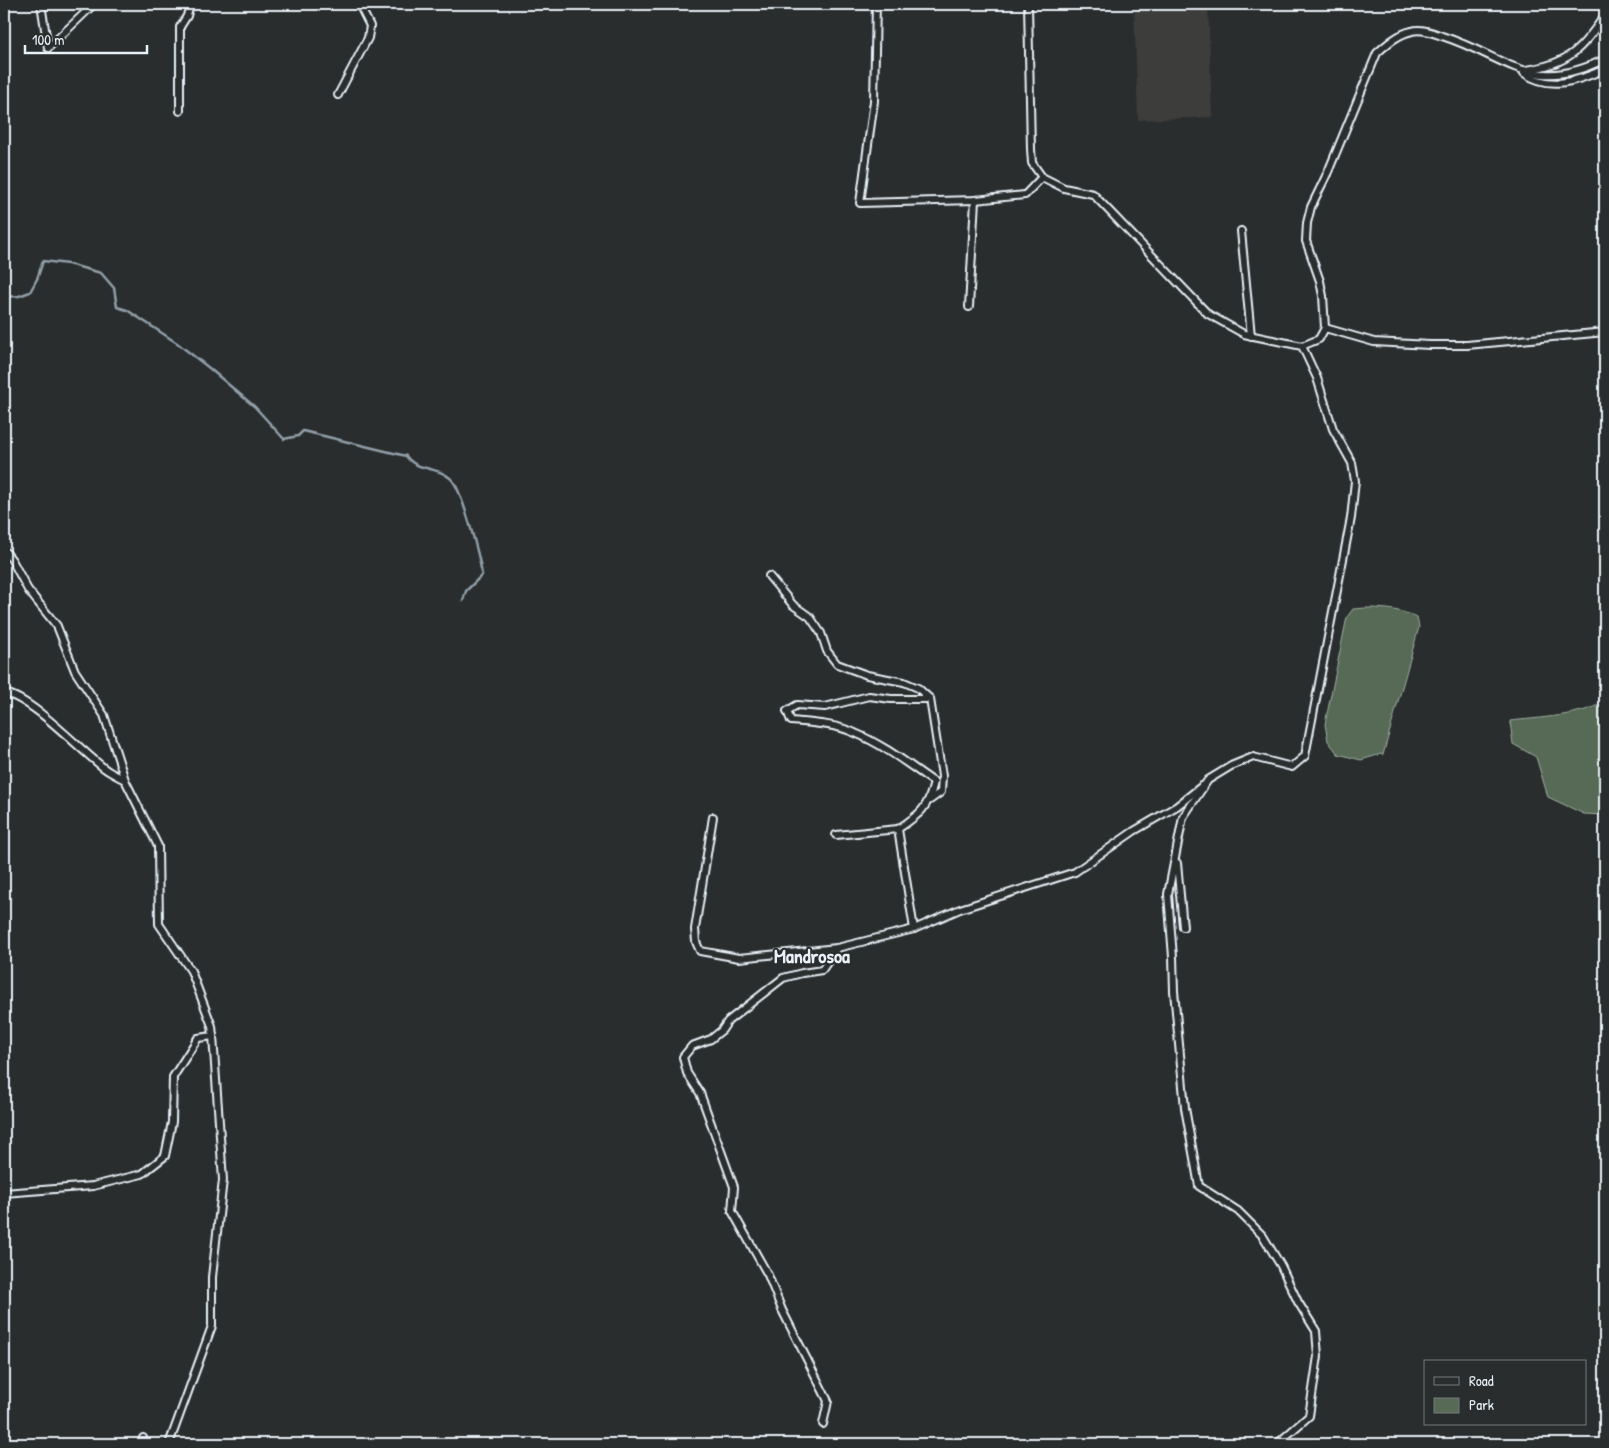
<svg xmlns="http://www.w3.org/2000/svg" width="1609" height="1448" viewBox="0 0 1609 1448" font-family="'Patrick Hand',sans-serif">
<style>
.built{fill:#3e3e3a}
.green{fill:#566a55;stroke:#9faea6}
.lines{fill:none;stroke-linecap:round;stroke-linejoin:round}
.stream{stroke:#919fa9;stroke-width:2.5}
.minor-casing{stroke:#e8f1f8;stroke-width:10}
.minor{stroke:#2a2d2e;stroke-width:6}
.labels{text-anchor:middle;stroke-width:4;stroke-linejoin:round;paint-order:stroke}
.neighbourhood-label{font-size:20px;font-weight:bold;fill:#e8f1f8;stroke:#2a2d2e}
</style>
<rect width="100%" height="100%" fill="#2a2d2e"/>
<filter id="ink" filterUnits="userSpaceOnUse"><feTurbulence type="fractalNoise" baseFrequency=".02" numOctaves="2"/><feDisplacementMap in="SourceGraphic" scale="10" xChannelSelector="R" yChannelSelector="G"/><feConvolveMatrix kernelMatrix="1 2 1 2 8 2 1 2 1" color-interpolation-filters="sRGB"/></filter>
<g filter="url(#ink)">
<!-- built -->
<path class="built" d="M1208,4L1212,117L1138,120L1134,7Z"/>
<!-- green -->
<g class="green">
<path d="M1366,608C1384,608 1400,609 1417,618L1419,627L1383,755L1381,754L1361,760L1338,754L1328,741L1325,724L1347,617L1353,609Z"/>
<path d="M1605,701V815L1584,814L1548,797L1536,757L1513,744L1510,721C1536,718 1584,716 1605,701Z"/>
</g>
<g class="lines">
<!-- stream -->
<path class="stream" d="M4,297L19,296L30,292L37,279L43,261L68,264L101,273L114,288L117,307L127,310L177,343L209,368L255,407L284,439L298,436L303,431L406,456C417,471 432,466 446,475C448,477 451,478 452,480C462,490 480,559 482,575L466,591L463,601"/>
<!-- minor casing -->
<g class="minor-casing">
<g id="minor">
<path d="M41,4L48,48"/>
<path d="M876,4L874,101L860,203L975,200L1025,195L1042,177"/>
<path d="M1028,4L1031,149L1032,163L1042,177L1064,188L1093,194L1208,314L1244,334L1302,346L1317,378L1333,429L1352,463L1355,481L1351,518L1305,756L1292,767L1253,757L1231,766L1208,780L1183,817L1168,894L1173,957L1174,991L1185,1108L1199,1186L1238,1211L1263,1236L1281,1266L1298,1302L1316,1331L1318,1356L1309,1416L1277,1444"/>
<path d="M48,48L94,4"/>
<path d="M1526,70C1569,64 1582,49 1605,15"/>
<path d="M1524,73C1550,91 1578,81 1605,69"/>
<path d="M338,95L368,38L370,26L359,4"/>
<path d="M180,111V27L187,16L190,4"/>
<path d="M1241,231L1251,336"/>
<path d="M969,307L975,200"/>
<path d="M1325,328L1323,296L1320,281L1306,241L1307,223L1311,207L1328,172L1377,53C1387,44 1398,34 1412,31C1421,28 1434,33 1442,36C1508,57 1531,96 1605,59"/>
<path d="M1302,346L1319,339L1325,328L1374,342L1430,345H1467L1605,332"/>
<path d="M4,550L12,560L28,590L57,626L75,671L104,715L125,780L158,846L159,924L191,971L212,1026L213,1036"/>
<path d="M769,576L793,605L810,617L821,633L827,651L837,664L867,675L904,682L918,688L930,699H891L869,696L825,707L797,705L787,711L791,721C812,723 836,724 855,733C884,745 909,765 934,782C928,809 920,814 898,829L914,929"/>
<path d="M4,693C32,698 79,749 104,768C110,773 118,776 125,780"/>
<path d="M930,699L942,776L941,792L930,800"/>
<path d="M713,817L695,929L696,942L700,951L739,958L837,948L914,929L960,909L1075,872L1134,831L1177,806L1202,786"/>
<path d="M836,835L898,829"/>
<path d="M1177,863L1183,927"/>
<path d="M4,1193L93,1186L142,1174L165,1156L172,1122L173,1077L198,1038L213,1036L223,1180L212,1277V1326L169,1444"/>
<path d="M823,1424L828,1401L782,1310L768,1275L732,1211L734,1187L700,1093L687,1073L683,1057L692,1046L711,1039L722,1030L728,1021L783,978L802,973L822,970L837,948"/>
<path d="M142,1444L143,1438"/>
</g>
</g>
<!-- minor -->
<use href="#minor" class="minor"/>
</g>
</g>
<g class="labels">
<!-- neighbourhood labels -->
<g class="neighbourhood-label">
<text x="812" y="963">Mandrosoa</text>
</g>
</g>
<!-- margin -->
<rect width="1609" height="1448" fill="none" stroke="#2a2d2e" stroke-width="20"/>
<rect x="10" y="10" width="1589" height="1428" fill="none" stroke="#e8f1f8" stroke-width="2" filter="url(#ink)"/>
<!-- legend -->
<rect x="1424" y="1360" width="162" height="65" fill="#2a2d2e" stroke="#767b7f"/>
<rect x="1434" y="1377" width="25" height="8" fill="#2a2d2e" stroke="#767b7f"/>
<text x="1469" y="1386" font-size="15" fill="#e8f1f8">Road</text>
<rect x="1434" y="1398" width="25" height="15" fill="#566a55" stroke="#767b7f"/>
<text x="1469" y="1410" font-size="15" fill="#e8f1f8">Park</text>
<!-- scale -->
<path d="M25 45v8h122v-8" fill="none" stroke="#e8f1f8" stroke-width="2.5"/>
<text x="32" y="45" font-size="15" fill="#e8f1f8" stroke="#2a2d2e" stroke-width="4" paint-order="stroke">100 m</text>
</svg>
